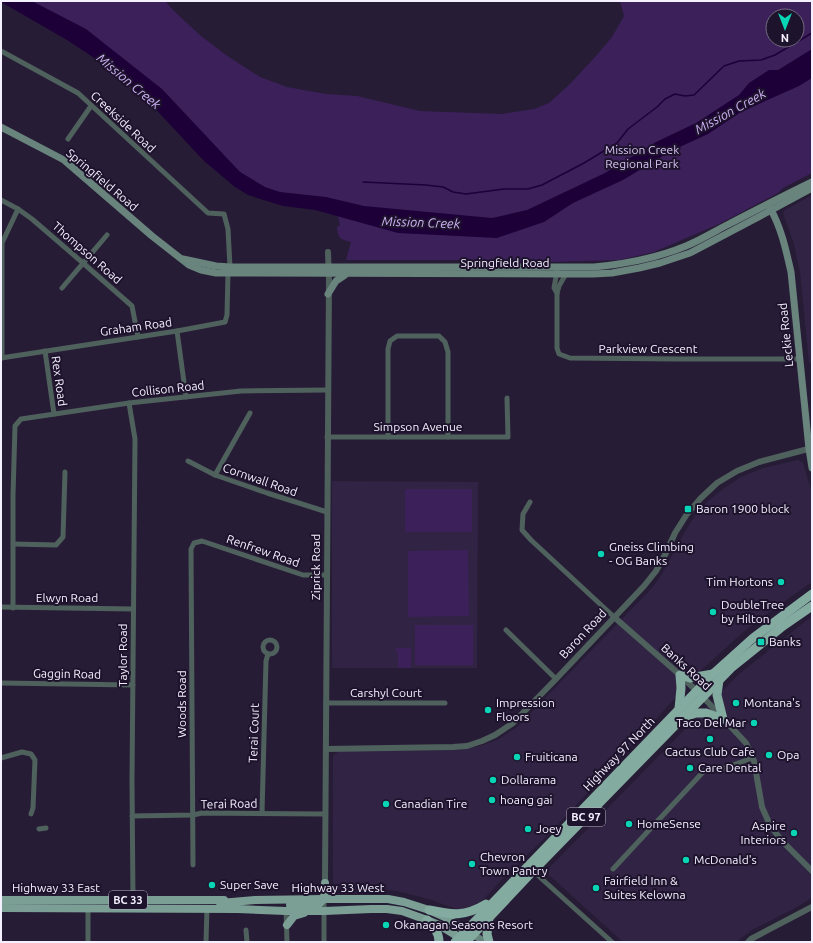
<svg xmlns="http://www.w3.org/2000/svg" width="813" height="943" viewBox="0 0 813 943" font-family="Ubuntu,sans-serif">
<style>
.built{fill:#302343}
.green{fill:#3b205a;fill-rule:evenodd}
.water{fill:#1e0038}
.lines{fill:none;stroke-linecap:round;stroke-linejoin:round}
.stream{stroke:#1e0038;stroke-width:1.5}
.minor{stroke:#4f615c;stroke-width:5}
.tertiary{stroke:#4f615c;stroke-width:6}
.secondary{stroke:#68847c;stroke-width:7}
.primary{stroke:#7b9f95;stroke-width:8}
.trunk{stroke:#83aba0;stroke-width:9}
.poi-dot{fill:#08d5b5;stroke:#1e132c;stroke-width:1.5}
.labels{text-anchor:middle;stroke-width:4;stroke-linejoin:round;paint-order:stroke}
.shield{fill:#1e132c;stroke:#b4aec0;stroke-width:1}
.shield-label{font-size:11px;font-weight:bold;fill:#f5f0ff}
.street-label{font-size:12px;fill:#f5f0ff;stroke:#1e132c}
.park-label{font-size:12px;fill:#d6c5f2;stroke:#1e132c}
.poi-label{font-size:12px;fill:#f5f0ff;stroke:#1e132c;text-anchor:start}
.water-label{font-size:13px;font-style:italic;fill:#cdb3f5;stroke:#1e132c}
</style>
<rect width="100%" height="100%" fill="#271c36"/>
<!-- built -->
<g class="built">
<path d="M812,195V363H809L800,272L794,244L783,213L785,210Z"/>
<path d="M798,460L803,463L808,480L812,490V582L757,621L740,635L696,675L656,719L553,830L503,878L483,900L470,907L459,909L447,906L432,900L401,892L389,890H341L336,887L333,882V756L339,751L455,750L470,748L483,745L499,739L517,727L652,588L662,574L684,533L696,514L708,501L723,489L741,477L763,468Z"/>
<path d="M332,481L478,482L477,668H332Z"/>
<path d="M812,616V898L795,908L752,930L736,942H623L549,875L548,869L738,675Z"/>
</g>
<!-- green -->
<g class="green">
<path d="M30,1H165L174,11L201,36L226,55L260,77L287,87L326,94L357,96L420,111L502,114L534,109L549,103L570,84L595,57L612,37L624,16L620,1H812V173L783,188L778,193L719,224L654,252L619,260L516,263L511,260H346L351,242C340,239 338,239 337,227L340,225L338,217L333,214L324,213V204L294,198L255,184ZM773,16H797V40H773Z"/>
<rect x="405" y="489" width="67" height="43"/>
<path d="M468,550L469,616L408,617V551Z"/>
<rect x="415" y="625" width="58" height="40"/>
<path d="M396,648H411V668H398V653H396Z"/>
</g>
<!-- water -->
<path class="water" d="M1,1H32L86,29L162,89L240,172L265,187L280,192L326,197L364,206L492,218L527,210L605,173L656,142L696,123L739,95L749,83L769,70H778L812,49V78L799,86L741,112L708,134L671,151L623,180L573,203L544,222L497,238L398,233L315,210L283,206L248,195L235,187L204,161L148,101L111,69L67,40L1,2Z"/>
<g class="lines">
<!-- stream -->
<path class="stream" d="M363,182L426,185L443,187L453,192L466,194L504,189H528L542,185L584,163L617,143L628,129L657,107L665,99L675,94L685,96L694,95L724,66L739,61L761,60L775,55L812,33"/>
<!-- minor -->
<g class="minor">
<path d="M1,51L78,93L208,213L224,214L228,229L230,267"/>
<path d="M68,139L91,106"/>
<path d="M1,200L18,209L32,219L83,263L132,306L138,337"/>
<path d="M566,274L559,286L557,293V348L559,354L570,358L678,359H800"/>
<path d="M62,288L107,235"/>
<path d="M557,293L554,288L557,271"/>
<path d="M177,331L186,397"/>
<path d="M45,351L54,414"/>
<path d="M1,358L177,331L225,322L227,315L228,273"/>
<path d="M2,358V243L18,209"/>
<path d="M129,403L135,439L132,780L133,902"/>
<path d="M327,437H508L507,398"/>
<path d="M388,437V349L390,341L397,336H439L445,342L448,352V437"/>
<path d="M188,461L215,475L267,493L327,512"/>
<path d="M215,475L250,413"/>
<path d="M530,502L523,514L522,530L531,540L614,617"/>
<path d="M13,544L56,545L63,537L65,472"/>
<path d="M1,607L133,609"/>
<path d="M13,608V495L15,426L21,419L129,403L241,391L328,390"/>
<path d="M506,630L556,679"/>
<circle cx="270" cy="647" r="7"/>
<path d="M1,683L133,685"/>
<path d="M326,703H445"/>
<path d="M1,758L22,752L31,754L35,760L33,808L31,814"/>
<path d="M262,813L266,661L268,654"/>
<path d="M132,816L193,815L202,813L325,814"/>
<path d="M39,829L46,828"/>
<path d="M193,865L191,549L194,543L202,541L303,575H327"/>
<path d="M613,869L704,771L725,768L752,758"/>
<path d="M533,871L612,942"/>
<path d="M286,911L287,942"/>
<path d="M246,930L247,942"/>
<path d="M88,942V908"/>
<path d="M206,942L207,908"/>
<path d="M324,942V899"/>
</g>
<!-- tertiary -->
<g class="tertiary">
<path d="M614,617L680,675L703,697L746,743L754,761L762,807L770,825L781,840L812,871"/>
<path d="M326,749L453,747L467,746L482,741L495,735L513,723L556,679L644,586L656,571L666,553L675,533L687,514L701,498L717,483L737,471L759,462L812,448"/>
<path d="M325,883L329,280L328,252"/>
<path d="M748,942L751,939L812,907"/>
</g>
<!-- secondary -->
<g class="secondary">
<path d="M1,127L64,160L152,236L189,265L201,270L216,273L566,274H593L612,273L639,268L660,263L690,253L764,214L812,188"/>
<path d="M770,208C781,227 786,250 791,272L809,449L812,468"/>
<path d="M183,259L216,266L230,267H594C626,264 657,258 686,246C700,240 712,233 725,226C754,211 783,196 812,182"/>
<path d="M328,294L336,281L345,275"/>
<path d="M472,934L485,942"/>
</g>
<!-- primary -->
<g class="primary">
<path d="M1,900H224"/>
<path d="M220,903L255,900L324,899H388L404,902L429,910L445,917L472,934"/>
<path d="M290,905H312L319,904L324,899L325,883"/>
<path d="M1,908L238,909L286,911H324L371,909H387L402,911L427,920L441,926L465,941"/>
<path d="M287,925L294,916L304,913"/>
</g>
<!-- trunk -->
<g class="trunk">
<path d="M719,680L717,695L723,719"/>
<path d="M679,709L681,688L680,675L690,678L713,674"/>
<path d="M684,717L696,713H706L723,719"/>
<path d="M429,910C453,915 464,917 486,904"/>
<path d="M427,920C434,927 439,932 439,942"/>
<path d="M455,942L713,674L753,638L812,594"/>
<path d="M466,942L533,871L731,668L783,626L812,606"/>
<path d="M489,942L487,934L489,917"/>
</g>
</g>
<!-- markers -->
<g class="poi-dot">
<rect x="684" y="505" width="8" height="8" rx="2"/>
<circle cx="601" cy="554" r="4"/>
<circle cx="781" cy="582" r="4"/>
<circle cx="713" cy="612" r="4"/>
<rect x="757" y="638" width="8" height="8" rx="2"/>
<circle cx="736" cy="703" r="4"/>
<circle cx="488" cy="710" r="4"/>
<circle cx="754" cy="723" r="4"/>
<circle cx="710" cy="739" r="4"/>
<circle cx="769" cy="755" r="4"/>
<circle cx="517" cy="757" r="4"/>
<circle cx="690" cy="768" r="4"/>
<circle cx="493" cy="780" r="4"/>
<circle cx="492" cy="800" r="4"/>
<circle cx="386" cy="804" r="4"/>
<circle cx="629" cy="824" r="4"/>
<circle cx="528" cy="829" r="4"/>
<circle cx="794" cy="833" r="4"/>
<circle cx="686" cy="860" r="4"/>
<circle cx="472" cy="864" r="4"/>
<circle cx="212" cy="885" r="4"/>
<circle cx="596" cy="888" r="4"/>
<circle cx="386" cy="925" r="4"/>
</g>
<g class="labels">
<!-- shield labels -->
<g class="shield">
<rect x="567" y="808" width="38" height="18" rx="3"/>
<rect x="109" y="891" width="38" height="18" rx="3"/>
</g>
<g class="shield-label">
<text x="586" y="821">BC 97</text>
<text x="128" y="904">BC 33</text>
</g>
<!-- street labels -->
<g class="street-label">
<text transform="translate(123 122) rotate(43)" y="4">Creekside Road</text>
<text transform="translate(102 180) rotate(40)" y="4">Springfield Road</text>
<text transform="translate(87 253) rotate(41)" y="4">Thompson Road</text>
<text x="505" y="267">Springfield Road</text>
<text transform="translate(136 327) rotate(-8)" y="4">Graham Road</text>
<text transform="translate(786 335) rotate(-96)" y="4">Leckie Road</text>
<text x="648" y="353">Parkview Crescent</text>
<text transform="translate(59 381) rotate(82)" y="4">Rex Road</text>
<text transform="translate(168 389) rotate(-6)" y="4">Collison Road</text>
<text x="418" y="431">Simpson Avenue</text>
<text transform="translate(260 480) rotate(19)" y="4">Cornwall Road</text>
<text transform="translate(263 551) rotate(19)" y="4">Renfrew Road</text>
<text transform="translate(316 567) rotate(-90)" y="4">Ziprick Road</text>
<text x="67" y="602">Elwyn Road</text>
<text transform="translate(583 634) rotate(-47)" y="4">Baron Road</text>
<text transform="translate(123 655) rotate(-90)" y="4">Taylor Road</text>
<text transform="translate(686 667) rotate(42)" y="4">Banks Road</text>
<text transform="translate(67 674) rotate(1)" y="4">Gaggin Road</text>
<text x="386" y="697">Carshyl Court</text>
<text transform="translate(182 704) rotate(-90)" y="4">Woods Road</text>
<text transform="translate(254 733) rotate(-88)" y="4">Terai Court</text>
<text transform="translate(619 754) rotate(-46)" y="4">Highway 97 North</text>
<text transform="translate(229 804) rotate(-1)" y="4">Terai Road</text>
<text x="56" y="892">Highway 33 East</text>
<text x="338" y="892">Highway 33 West</text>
</g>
<!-- park labels -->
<g class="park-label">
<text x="642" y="154">Mission Creek<tspan x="642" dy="14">Regional Park</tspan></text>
</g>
<!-- poi labels -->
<g class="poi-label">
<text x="696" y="513">Baron 1900 block</text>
<text x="609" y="551">Gneiss Climbing<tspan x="609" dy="14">- OG Banks</tspan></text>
<text x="773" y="586" text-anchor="end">Tim Hortons</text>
<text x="721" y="609">DoubleTree<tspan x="721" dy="14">by Hilton</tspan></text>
<text x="769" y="646">Banks</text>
<text x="496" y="707">Impression<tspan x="496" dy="14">Floors</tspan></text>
<text x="744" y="707">Montana's</text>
<text x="746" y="727" text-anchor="end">Taco Del Mar</text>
<text x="710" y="756" text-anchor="middle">Cactus Club Cafe</text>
<text x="777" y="759">Opa</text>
<text x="525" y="761">Fruiticana</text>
<text x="698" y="772">Care Dental</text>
<text x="501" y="784">Dollarama</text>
<text x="500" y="804">hoang gai</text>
<text x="394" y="808">Canadian Tire</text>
<text x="637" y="828">HomeSense</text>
<text x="786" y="830" text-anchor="end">Aspire<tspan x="786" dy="14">Interiors</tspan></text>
<text x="536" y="833">Joey</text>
<text x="480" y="861">Chevron<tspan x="480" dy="14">Town Pantry</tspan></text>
<text x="694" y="864">McDonald's</text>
<text x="604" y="885">Fairfield Inn &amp;<tspan x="604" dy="14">Suites Kelowna</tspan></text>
<text x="220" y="889">Super Save</text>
<text x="394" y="929">Okanagan Seasons Resort</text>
</g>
<!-- water labels -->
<g class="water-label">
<text transform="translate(129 81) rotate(40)" y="5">Mission Creek</text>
<text transform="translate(730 111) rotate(-29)" y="5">Mission Creek</text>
<text transform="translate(421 222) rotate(2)" y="5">Mission Creek</text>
</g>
</g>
<!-- border -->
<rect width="813" height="943" fill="none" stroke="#f5f0ff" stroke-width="4"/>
<!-- north arrow -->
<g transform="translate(785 28) rotate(180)"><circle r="19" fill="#1e132c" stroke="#746b80"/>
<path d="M0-3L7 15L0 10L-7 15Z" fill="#08d5b5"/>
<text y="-6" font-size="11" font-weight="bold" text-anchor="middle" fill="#f5f0ff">N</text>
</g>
</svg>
